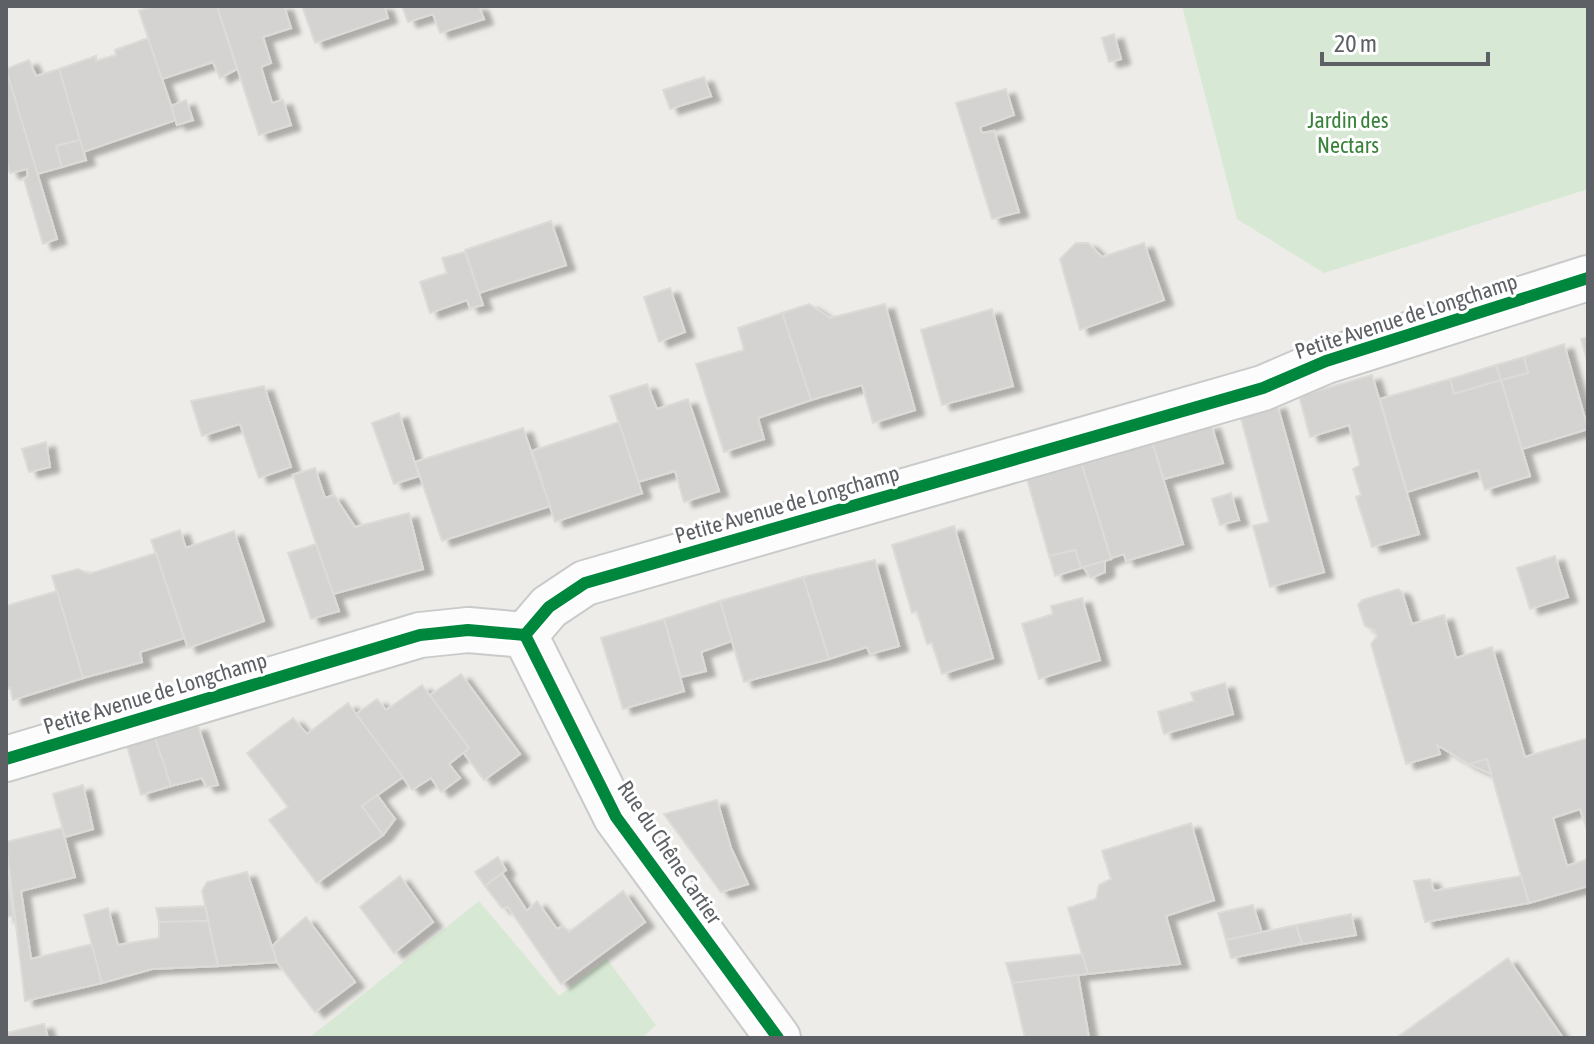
<svg xmlns="http://www.w3.org/2000/svg" width="1594" height="1044" viewBox="0 0 1594 1044" font-family="'Asap Condensed',sans-serif">
<style>
.green{fill:#d7e9d4}
.building{fill:#d4d3d1;stroke:#dcdbd7;stroke-width:2;filter:url(#shadow)}
.lines{fill:none;stroke-linecap:round;stroke-linejoin:round}
.minor-casing{stroke:#c9caca;stroke-width:48}
.minor{stroke:#fcfcfc;stroke-width:44}
.cycleway-casing{stroke:#fff;stroke-width:17}
.cycleway{stroke:#00873e;stroke-width:12}
.labels{text-anchor:middle;stroke-width:6;stroke-linejoin:round;paint-order:stroke}
.park-label{font-size:22px;fill:#388239;stroke:#fff}
.street-label{font-size:22px;fill:#5d6166;stroke:#fff}
</style>
<defs>
<filter id="shadow"><feDropShadow dx="9" dy="5" stdDeviation="2" flood-color="#0004"/></filter>
</defs>
<rect width="100%" height="100%" fill="#edece8"/>
<!-- green -->
<g class="green">
<path d="M1182,6H1588V189L1324,273L1237,219Z"/>
<path d="M479,901L559,996L607,959L656,1025L642,1038H309Z"/>
</g>
<!-- building -->
<g class="building">
<path d="M155,6H217L237,69L220,78L213,62L162,79L139,11Z"/>
<path d="M217,6H284L291,28L263,37L271,63L261,67L272,103L283,100L291,125L259,135Z"/>
<path d="M302,6H384L388,18L315,43Z"/>
<path d="M402,6H479L484,19L440,33L433,14L408,22Z"/>
<path d="M1114,34L1121,59L1109,62L1102,38Z"/>
<path d="M148,38L176,120L83,152L59,69L96,56V61L116,55L115,50Z"/>
<path d="M29,60L36,76L59,69L80,140L56,146L62,167L37,174L6,69Z"/>
<path d="M6,69L57,239L43,244L24,179L28,176L27,169L10,173L6,160Z"/>
<path d="M704,77L711,96L670,109L663,90Z"/>
<path d="M1006,89L1014,115L980,127L982,133L994,131L1019,212L992,219L956,103Z"/>
<path d="M186,100L193,120L177,125L171,106Z"/>
<path d="M80,140L86,160L62,167L56,146Z"/>
<path d="M551,221L566,265L479,293L465,250Z"/>
<path d="M1076,243H1088L1102,257L1144,243L1164,300L1080,330L1060,259Z"/>
<path d="M465,252L483,305L470,308L467,300L430,313L420,282L447,273L442,258Z"/>
<path d="M670,288L685,332L659,342L644,297Z"/>
<path d="M809,304L830,318L885,304L915,410L873,423L862,385L811,400L782,313Z"/>
<path d="M992,309L1013,386L942,405L921,330Z"/>
<path d="M782,313L811,400L758,418L764,439L724,452L696,364L744,350L738,328Z"/>
<path d="M1588,337V363L1581,339Z"/>
<path d="M1564,344L1588,429L1522,449L1501,380L1528,373L1524,357Z"/>
<path d="M1524,357L1528,373L1501,380L1496,365Z"/>
<path d="M1496,365L1501,380L1454,394L1450,379Z"/>
<path d="M1372,375L1419,534L1372,547L1356,497L1361,495L1353,469L1360,465L1349,425L1310,437L1299,396Z"/>
<path d="M1450,379L1454,394L1501,380L1530,476L1485,490L1478,470L1407,492L1380,399Z"/>
<path d="M647,384L657,409L688,399L719,491L684,502L675,471L638,482L610,396Z"/>
<path d="M264,386L291,467L259,478L240,424L202,436L191,401Z"/>
<path d="M1277,404L1324,572L1270,587L1253,526L1269,522L1240,415Z"/>
<path d="M399,413L419,476L394,484L372,423Z"/>
<path d="M619,422L642,493L555,522L532,451Z"/>
<path d="M1211,424L1223,463L1164,479L1152,442Z"/>
<path d="M523,428L550,506L442,541L415,462Z"/>
<path d="M46,442L50,467L29,472L22,449Z"/>
<path d="M1152,442L1183,544L1126,561L1124,554L1111,558L1081,462Z"/>
<path d="M1081,462L1111,559L1081,568L1075,550L1049,556L1027,479Z"/>
<path d="M315,468L325,498L334,495L355,527L409,513L423,569L333,594L293,475Z"/>
<path d="M1231,493L1239,520L1220,525L1212,499Z"/>
<path d="M954,526L993,658L942,674L932,643L927,644L917,611L912,613L892,545Z"/>
<path d="M180,530L186,548L234,531L264,621L188,648L151,540Z"/>
<path d="M316,544L339,611L311,619L288,553Z"/>
<path d="M1075,550L1081,568L1055,576L1049,556Z"/>
<path d="M156,553L184,638L140,652L142,662L83,678L52,576L78,569L89,574Z"/>
<path d="M1555,556L1568,597L1530,609L1517,568Z"/>
<path d="M875,560L899,646L870,654L867,647L829,659L803,577Z"/>
<path d="M1105,561V572L1091,578L1083,567Z"/>
<path d="M803,577L829,659L744,682L720,601Z"/>
<path d="M1398,589L1402,592L1412,624L1444,615L1456,658L1492,647L1525,757L1588,738V833L1580,809L1553,818L1567,866L1588,859V886L1529,903L1487,759L1469,764L1437,745L1440,754L1406,764L1371,644L1377,636L1374,630L1365,626L1358,605L1362,600Z"/>
<path d="M57,591L83,678L13,700L10,688L6,689V606Z"/>
<path d="M1082,598L1100,660L1039,679L1022,624L1053,614L1051,606Z"/>
<path d="M720,601L732,641L701,652L706,671L681,677L664,619Z"/>
<path d="M664,619L684,691L623,709L601,638Z"/>
<path d="M461,674L520,754L484,780L463,752L469,748L430,695Z"/>
<path d="M1225,683L1233,714L1164,734L1158,712L1194,701L1191,693Z"/>
<path d="M422,685L469,748L449,764L460,778L441,792L431,778L412,790L356,714L377,699L386,710Z"/>
<path d="M348,703L403,777L362,806L383,835L317,883L269,820L288,807L247,753L293,718L307,734Z"/>
<path d="M198,726L218,785L206,787L202,778L171,786L155,738Z"/>
<path d="M155,738L171,786L141,795L127,746Z"/>
<path d="M1487,759L1491,774L1469,764Z"/>
<path d="M83,785L93,829L65,837L53,794Z"/>
<path d="M377,795L395,819L383,835L362,806Z"/>
<path d="M717,800L731,848L748,884L721,892L664,814Z"/>
<path d="M1191,823L1214,900L1166,916L1180,964L1088,974L1068,908L1096,899L1099,885L1111,879L1102,851Z"/>
<path d="M62,828L75,877L21,891L31,959L92,944L102,983L25,1001L6,842Z"/>
<path d="M498,857L506,870L485,886L475,872Z"/>
<path d="M6,860L13,916L6,917Z"/>
<path d="M247,872L277,962L218,966L202,891L207,882Z"/>
<path d="M502,873L527,911L537,901L557,929L563,926L569,932L623,891L645,922L561,984L508,907L502,908L485,886Z"/>
<path d="M400,876L433,922L394,953L360,907Z"/>
<path d="M1521,876L1529,903L1425,922L1414,881L1430,879L1434,891Z"/>
<path d="M1253,905L1262,933L1226,940L1218,913Z"/>
<path d="M205,906L208,921L159,922L156,908Z"/>
<path d="M108,908L118,945L159,938V922L208,921L218,966L152,969L102,983L84,915Z"/>
<path d="M1351,914L1356,935L1302,944L1296,925Z"/>
<path d="M306,917L355,982L315,1012L277,962L272,946Z"/>
<path d="M1296,925L1302,944L1231,958L1226,940Z"/>
<path d="M1082,954L1088,974L1012,983L1006,963Z"/>
<path d="M1508,958L1563,1038H1396Z"/>
<path d="M1078,975L1089,1038H1025L1012,983Z"/>
<path d="M44,1024L48,1038H6V1033Z"/>
</g>
<g class="lines">
<!-- minor casing -->
<g class="minor-casing">
<g id="minor">
<path d="M525,635L549,607L585,583L1263,388L1326,361L1588,278"/>
<path d="M525,635L616,817L778,1038"/>
<path d="M6,759L420,635L468,630L525,635"/>
</g>
</g>
<!-- minor -->
<use href="#minor" class="minor"/>
<!-- cycleway casing -->
<g class="cycleway-casing">
<g id="cycleway">
<path d="M525,635L549,607L585,583L1263,388L1326,361L1588,278"/>
<path d="M525,635L616,817L778,1038"/>
<path d="M6,759L420,635L468,630L525,635"/>
</g>
</g>
<!-- cycleway -->
<use href="#cycleway" class="cycleway"/>
</g>
<g class="labels">
<!-- park labels -->
<g class="park-label">
<text x="1348" y="128">Jardin des<tspan x="1348" dy="25">Nectars</tspan></text>
</g>
<!-- street labels -->
<g class="street-label">
<text transform="translate(1406 316) rotate(-18)" y="8">Petite Avenue de Longchamp</text>
<text transform="translate(787 504) rotate(-16)" y="8">Petite Avenue de Longchamp</text>
<text transform="translate(155 693) rotate(-17)" y="8">Petite Avenue de Longchamp</text>
<text transform="translate(670 852) rotate(56)" y="8">Rue du Chêne Cartier</text>
</g>
</g>
<!-- border -->
<rect width="1594" height="1044" fill="none" stroke="#5d6166" stroke-width="16"/>
<!-- scale -->
<path d="M1322 52v12h166v-12" fill="none" stroke="#5d6166" stroke-width="4"/>
<text x="1334" y="52" font-size="24" fill="#5d6166" stroke="#ffffff" stroke-width="6" paint-order="stroke">20 m</text>
</svg>
